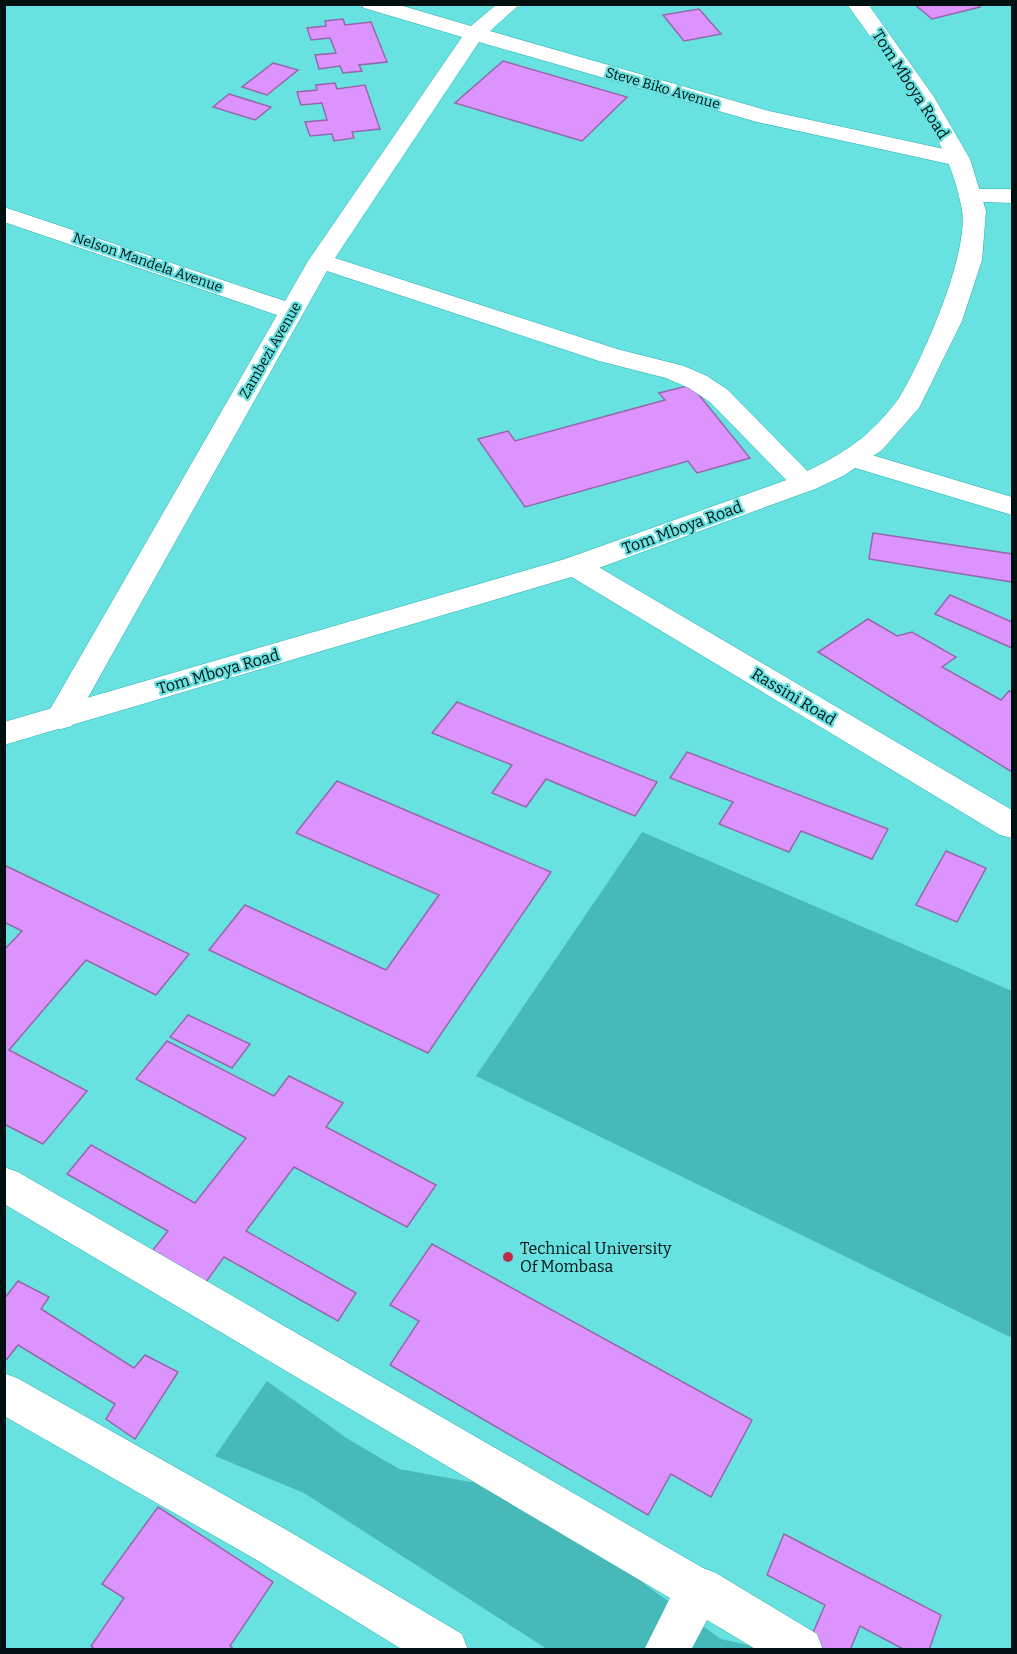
<svg xmlns="http://www.w3.org/2000/svg" width="1017" height="1654" viewBox="0 0 1017 1654" font-family="Bitter,serif">
<style>
.green{fill:#48b9b9}
.building{fill:#dd93fe;stroke:#9568a9;stroke-width:1.5}
.lines{fill:none;stroke-linecap:round;stroke-linejoin:round}
.minor-casing{stroke:#2aafaf;stroke-width:1}
.major-casing{stroke:#2aafaf;stroke-width:1}
.minor{fill:#fff;fill-rule:evenodd}
.major{fill:#fff;fill-rule:evenodd}
.poi-dot{fill:#bd2c49;stroke:#68e1e1;stroke-width:2}
.labels{text-anchor:middle;stroke-width:4.5;stroke-linejoin:round;paint-order:stroke}
.far-street-label{font-size:14px;fill:#001010;stroke:#68e1e1}
.street-label{font-size:16px;fill:#001010;stroke:#68e1e1}
.poi-label{font-size:16px;fill:#001010;stroke:#68e1e1;text-anchor:start}
</style>
<rect width="100%" height="100%" fill="#68e1e1"/>
<!-- green -->
<g class="green">
<path d="M642,832L1012,991V1330L1010,1337L476,1076Z"/>
<path d="M267,1381L348,1439L399,1469L594,1504L643,1583L721,1639L765,1649H547L304,1493L215,1456Z"/>
</g>
<!-- building -->
<g class="building">
<path d="M914,4H977L980,7L932,19Z"/>
<path d="M699,9L721,34L684,41L663,15Z"/>
<path d="M343,19L345,25L371,22L387,62L359,65L362,71L343,73L340,66L319,69L315,55L336,53L330,38L311,40L307,28L326,26L325,21Z"/>
<path d="M503,61L627,97L582,141L455,103Z"/>
<path d="M273,63L298,70L267,95L242,87Z"/>
<path d="M335,83L337,89L365,85L380,129L352,132L354,138L334,141L332,134L310,136L305,122L327,120L322,103L301,105L297,92L317,90L316,85Z"/>
<path d="M229,94L271,107L255,120L213,107Z"/>
<path d="M691,385L750,458L697,473L688,461L525,507L478,439L508,431L515,441L665,400L659,393Z"/>
<path d="M873,533L1012,554V582L869,559Z"/>
<path d="M950,595L1012,622V648L935,614Z"/>
<path d="M868,619L897,636L912,632L956,657L942,667L1001,700L1009,691L1012,693V772L818,652Z"/>
<path d="M457,702L657,782L635,816L546,779L526,807L492,793L512,765L432,733Z"/>
<path d="M687,752L888,829L872,859L801,831L789,852L719,824L733,802L670,778Z"/>
<path d="M337,781L551,872L428,1053L209,950L245,905L386,970L439,895L296,833Z"/>
<path d="M946,851L986,868L957,922L916,905Z"/>
<path d="M4,865L189,954L156,995L86,960L9,1050L87,1091L43,1144L4,1124V950L22,931L4,922Z"/>
<path d="M188,1015L250,1044L232,1068L170,1037Z"/>
<path d="M167,1041L274,1096L289,1076L343,1103L326,1127L436,1185L407,1227L294,1167L246,1231L356,1293L338,1321L224,1257L203,1286L149,1255L168,1231L67,1174L91,1145L195,1203L246,1138L136,1079Z"/>
<path d="M432,1244L752,1420L711,1497L671,1474L648,1515L390,1365L419,1321L390,1305Z"/>
<path d="M18,1281L49,1297L41,1309L134,1368L145,1355L178,1372L135,1439L106,1419L115,1404L18,1345L7,1359L4,1358V1299Z"/>
<path d="M158,1507L273,1582L230,1646L235,1650H96L91,1646L124,1598L102,1584Z"/>
<path d="M784,1534L941,1615L929,1650H905L860,1626L850,1650H824L809,1642L825,1605L767,1575Z"/>
</g>
<g class="lines">
<!-- minor casing -->
<g class="minor-casing">
<g id="minor">
<path d="M361,4H396L471,26L497,4H520L490,31L769,111L958,152L966,154L970,159L966,164L958,166L757,122L479,42L335,258L617,349L684,366L707,376L728,390L819,483L815,489L805,492L795,489L710,402L689,388L666,378L599,361L327,271L72,726L61,729L50,726L45,718L277,315L4,222V207L285,301L308,261L462,37L364,8Z"/>
<path d="M970,189H1012V203L962,201L958,196L962,191Z"/>
<path d="M852,449L1012,497V515L842,464L838,458L842,452Z"/>
<path d="M575,556L585,559L1012,810V838L1000,835L565,573L560,566L565,559Z"/>
<path d="M4,1167L18,1172L703,1568L716,1573L817,1634L823,1650H757L707,1620L691,1650H644L670,1598L4,1204Z"/>
<path d="M4,1373L19,1379L285,1529L462,1634L468,1650H403L255,1559L4,1416Z"/>
</g>
</g>
<!-- major casing -->
<g class="major-casing">
<path id="major" d="M847,4H868L934,97L970,159L986,211L982,260L962,321L919,408L882,450L843,476L815,489L585,573L4,745V722L565,559L795,477C818,466 842,454 862,438C874,428 890,411 899,398C923,359 969,254 962,210C950,135 889,65 847,4Z"/>
</g>
<!-- minor -->
<use href="#minor" class="minor"/>
<!-- major -->
<use href="#major" class="major"/>
</g>
<!-- markers -->
<circle class="poi-dot" cx="508" cy="1257" r="6"/>
<g class="labels">
<!-- far-street labels -->
<g class="far-street-label">
<text transform="translate(663 88) rotate(16)" y="5">Steve Biko Avenue</text>
<text transform="translate(148 262) rotate(19)" y="5">Nelson Mandela Avenue</text>
<text transform="translate(270 350) rotate(-60)" y="5">Zambezi Avenue</text>
</g>
<!-- street labels -->
<g class="street-label">
<text transform="translate(911 84) rotate(57)" y="6">Tom Mboya Road</text>
<text transform="translate(682 527) rotate(-20)" y="6">Tom Mboya Road</text>
<text transform="translate(218 671) rotate(-16)" y="6">Tom Mboya Road</text>
<text transform="translate(794 696) rotate(31)" y="6">Rassini Road</text>
</g>
<!-- poi labels -->
<g class="poi-label">
<text x="520" y="1254">Technical University<tspan x="520" dy="18">Of Mombasa</tspan></text>
</g>
</g>
<!-- border -->
<rect width="1017" height="1654" fill="none" stroke="#001010" stroke-width="12"/>
</svg>
